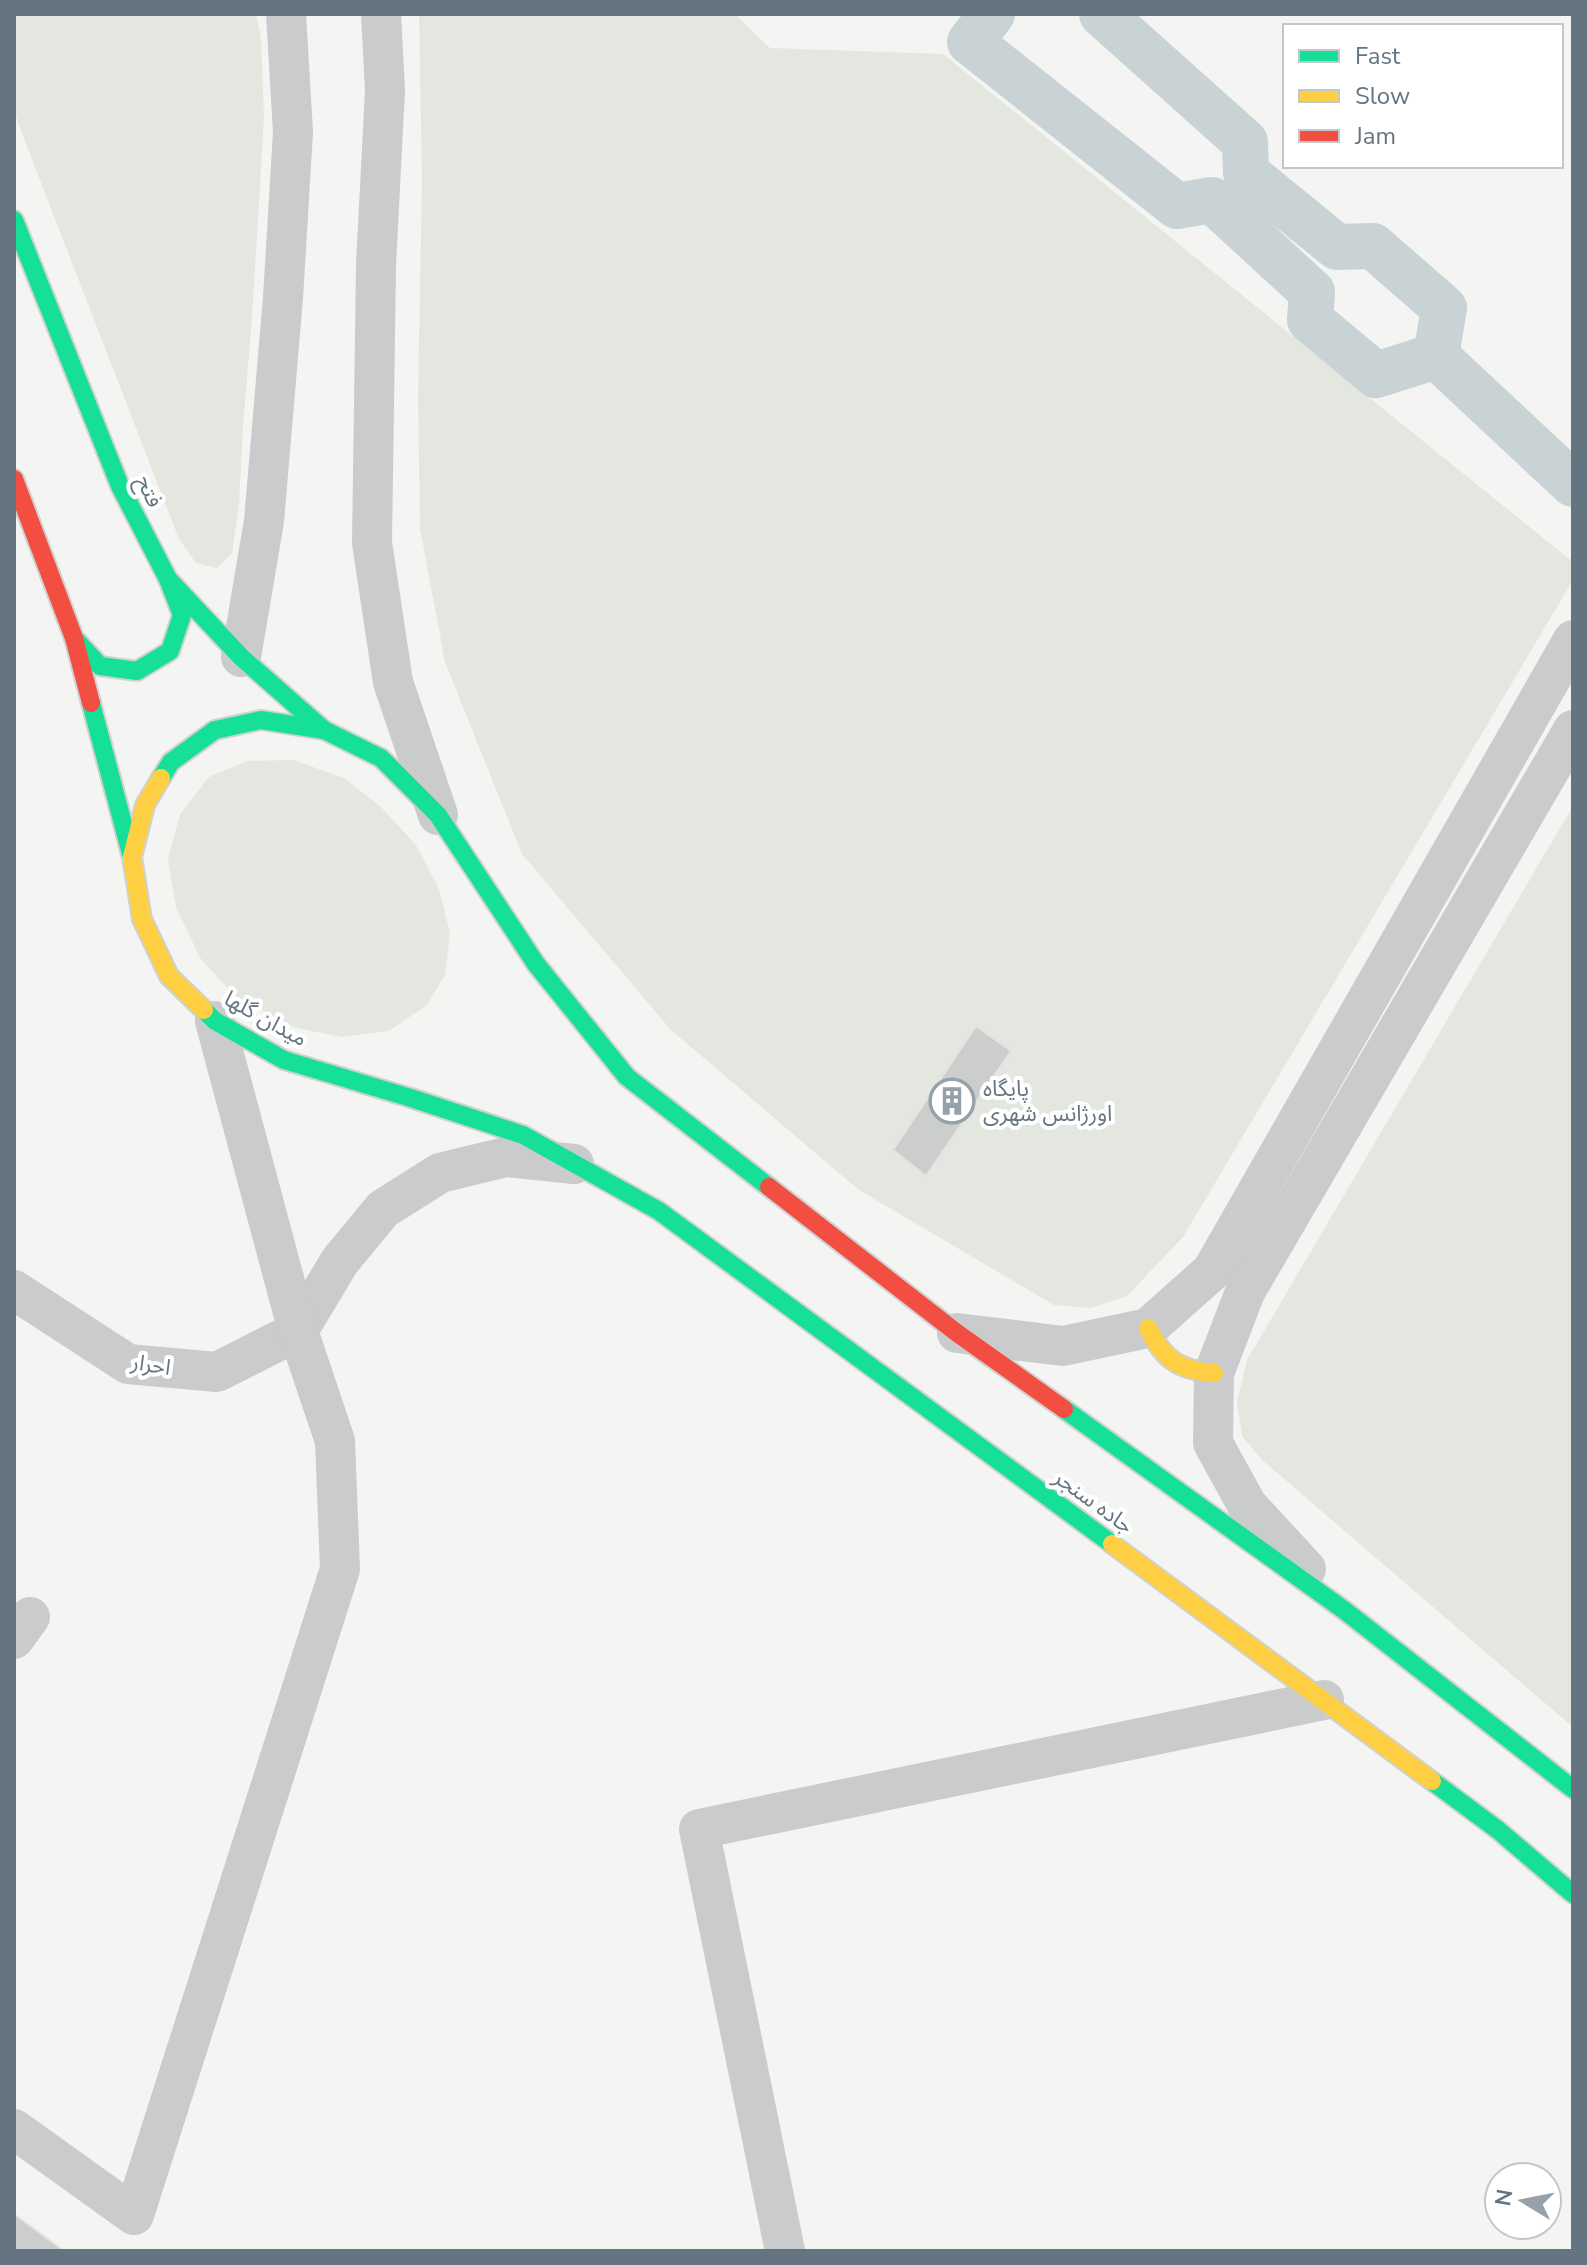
<svg xmlns="http://www.w3.org/2000/svg" width="1587" height="2265" viewBox="0 0 1587 2265" font-family="'Nunito Sans','Noto Sans Arabic',sans-serif">
<style>
.green{fill:#e4e6e0}
.lines{fill:none;stroke-linecap:round;stroke-linejoin:round}
.canal{stroke:#c9d2d4;stroke-width:46}
.building{fill:#cccecd;stroke:#e3e3e2;stroke-width:2}
.fast-casing{stroke:#d0d1d2;stroke-width:22}
.slow-casing{stroke:#d0d1d2;stroke-width:22}
.jam-casing{stroke:#d0d1d2;stroke-width:22}
.street{stroke:#cacbcc;stroke-width:40}
.fast{stroke:#16e098;stroke-width:18}
.slow{stroke:#ffcf43;stroke-width:18}
.jam{stroke:#f24e42;stroke-width:18}
.labels{text-anchor:middle;stroke-width:8;stroke-linejoin:round;paint-order:stroke}
.street-label{font-size:22px;fill:#647581;stroke:#fff}
.poi-label{font-size:22px;fill:#647581;stroke:#fff;text-anchor:start}
</style>
<rect width="100%" height="100%" fill="#f4f4f2"/>
<!-- green -->
<g class="green">
<path d="M14,14H256L261,37L264,118L252,318L243,426L239,505L232,553L217,568L196,563L179,539L26,144L14,111Z"/>
<path d="M419,14H735L770,48L943,54L1573,562V580L1183,1237L1127,1296L1091,1308L1054,1305L859,1190L671,1030L522,854L445,662L420,528L418,398L422,181Z"/>
<path d="M293,760L344,778L380,806L416,845L439,889L450,933L445,975L427,1005L389,1031L342,1037L296,1028L235,996L200,958L176,907L168,860L180,814L209,777L247,761Z"/>
<path d="M1573,806V1727L1262,1460L1242,1436L1237,1402L1247,1360Z"/>
</g>
<g class="lines">
<!-- canal -->
<g class="canal">
<path d="M992,14L970,42L1177,206L1212,200L1312,292L1310,320L1376,375L1436,356"/>
<path d="M1102,14L1245,142L1246,173L1337,247L1373,246L1444,308L1436,356L1573,484"/>
</g>
</g>
<!-- building -->
<g class="building">
<path d="M976,1026L1011,1051L926,1176L893,1150Z"/>
<path d="M14,2214L64,2251H14Z"/>
</g>
<g class="lines">
<!-- fast casing -->
<g class="fast-casing">
<g id="fast">
<path d="M14,220L120,486L168,579L241,657L324,730"/>
<path d="M74,638L100,666L137,671L170,651L182,615L168,579"/>
<path d="M91,703L131,854"/>
<path d="M161,778L171,762L215,730L261,720L324,730L381,758L438,815L536,964L627,1077L769,1187"/>
<path d="M204,1010L215,1021L284,1060L411,1098L523,1135L659,1211L1112,1544"/>
<path d="M1064,1409L1344,1610L1573,1789"/>
<path d="M1432,1781L1498,1830L1573,1894"/>
</g>
</g>
<!-- slow casing -->
<g class="slow-casing">
<g id="slow">
<path d="M161,778L145,805L132,857L142,919L169,976L204,1010"/>
<path d="M1148,1328C1164,1360 1179,1370 1214,1373"/>
<path d="M1112,1544L1432,1781"/>
</g>
</g>
<!-- jam casing -->
<g class="jam-casing">
<g id="jam">
<path d="M14,479L74,638L91,703"/>
<path d="M769,1187L957,1333L1064,1409"/>
</g>
</g>
<!-- street -->
<g class="street">
<path d="M381,14L385,90L376,265L372,543L393,682L438,815"/>
<path d="M241,657L264,521L283,298L293,132L286,14"/>
<path d="M14,1290L128,1364L217,1372L298,1331"/>
<path d="M298,1331L340,1261L383,1209L440,1173L506,1157L574,1164"/>
<path d="M957,1333L1063,1346L1148,1328L1212,1271L1573,640"/>
<path d="M1306,1569L1247,1505L1213,1443L1214,1373L1245,1292L1573,730"/>
<path d="M14,1639L30,1617"/>
<path d="M14,2129L134,2215L340,1569L335,1441L298,1331L215,1021"/>
<path d="M785,2251L699,1829L1324,1700"/>
</g>
<!-- fast -->
<use href="#fast" class="fast"/>
<!-- slow -->
<use href="#slow" class="slow"/>
<!-- jam -->
<use href="#jam" class="jam"/>
</g>
<!-- icons -->
<defs>
<g id="building-ring" transform="scale(2.3)"><circle r="9.5" fill="#fff" stroke="#96a1a9" stroke-width="1.5"/><path d="M-4-6H4V6H1V3H-1V6H-4ZM-2.5-4.3h1.7v1.8h-1.7ZM.8-4.3h1.7v1.8H.8ZM-2.5-1h1.7V.8h-1.7ZM.8-1h1.7V.8H.8Z" fill="#96a1a9"/></g>
</defs>
<g fill-rule="evenodd">
<use href="#building-ring" x="952" y="1101"/>
</g>
<g class="labels">
<!-- street labels -->
<g class="street-label">
<text transform="translate(150 491) rotate(64)" y="8">فتح</text>
<text transform="translate(266 1018) rotate(29)" y="8">میدان گلها</text>
<text transform="translate(151 1364) rotate(9)" y="8">احرار</text>
<text transform="translate(1094 1501) rotate(36)" y="8">جاده سنجر</text>
</g>
<!-- poi labels -->
<g class="poi-label">
<text x="983" y="1096">پایگاه<tspan x="983" dy="25">اورژانس شهری</tspan></text>
</g>
</g>
<!-- border -->
<rect width="1587" height="2265" fill="none" stroke="#647581" stroke-width="32"/>
<!-- legend -->
<rect x="1283" y="24" width="280" height="144" fill="#ffffff" stroke="#c1c8cd" stroke-width="2"/>
<rect x="1299" y="50" width="40" height="12" fill="#16e098" stroke="#c1c8cd" stroke-width="2"/>
<text x="1355" y="64" font-size="24" fill="#647581">Fast</text>
<rect x="1299" y="90" width="40" height="12" fill="#ffcf43" stroke="#c1c8cd" stroke-width="2"/>
<text x="1355" y="104" font-size="24" fill="#647581">Slow</text>
<rect x="1299" y="130" width="40" height="12" fill="#f24e42" stroke="#c1c8cd" stroke-width="2"/>
<text x="1355" y="144" font-size="24" fill="#647581">Jam</text>
<!-- north arrow -->
<g transform="translate(1523 2201) rotate(280)"><circle r="38" fill="#ffffff" stroke="#c1c8cd" stroke-width="2"/>
<path d="M0-6L14 30L0 20L-14 30Z" fill="#96a1a9"/>
<text y="-12" font-size="22" font-weight="bold" text-anchor="middle" fill="#647581">N</text>
</g>
</svg>
